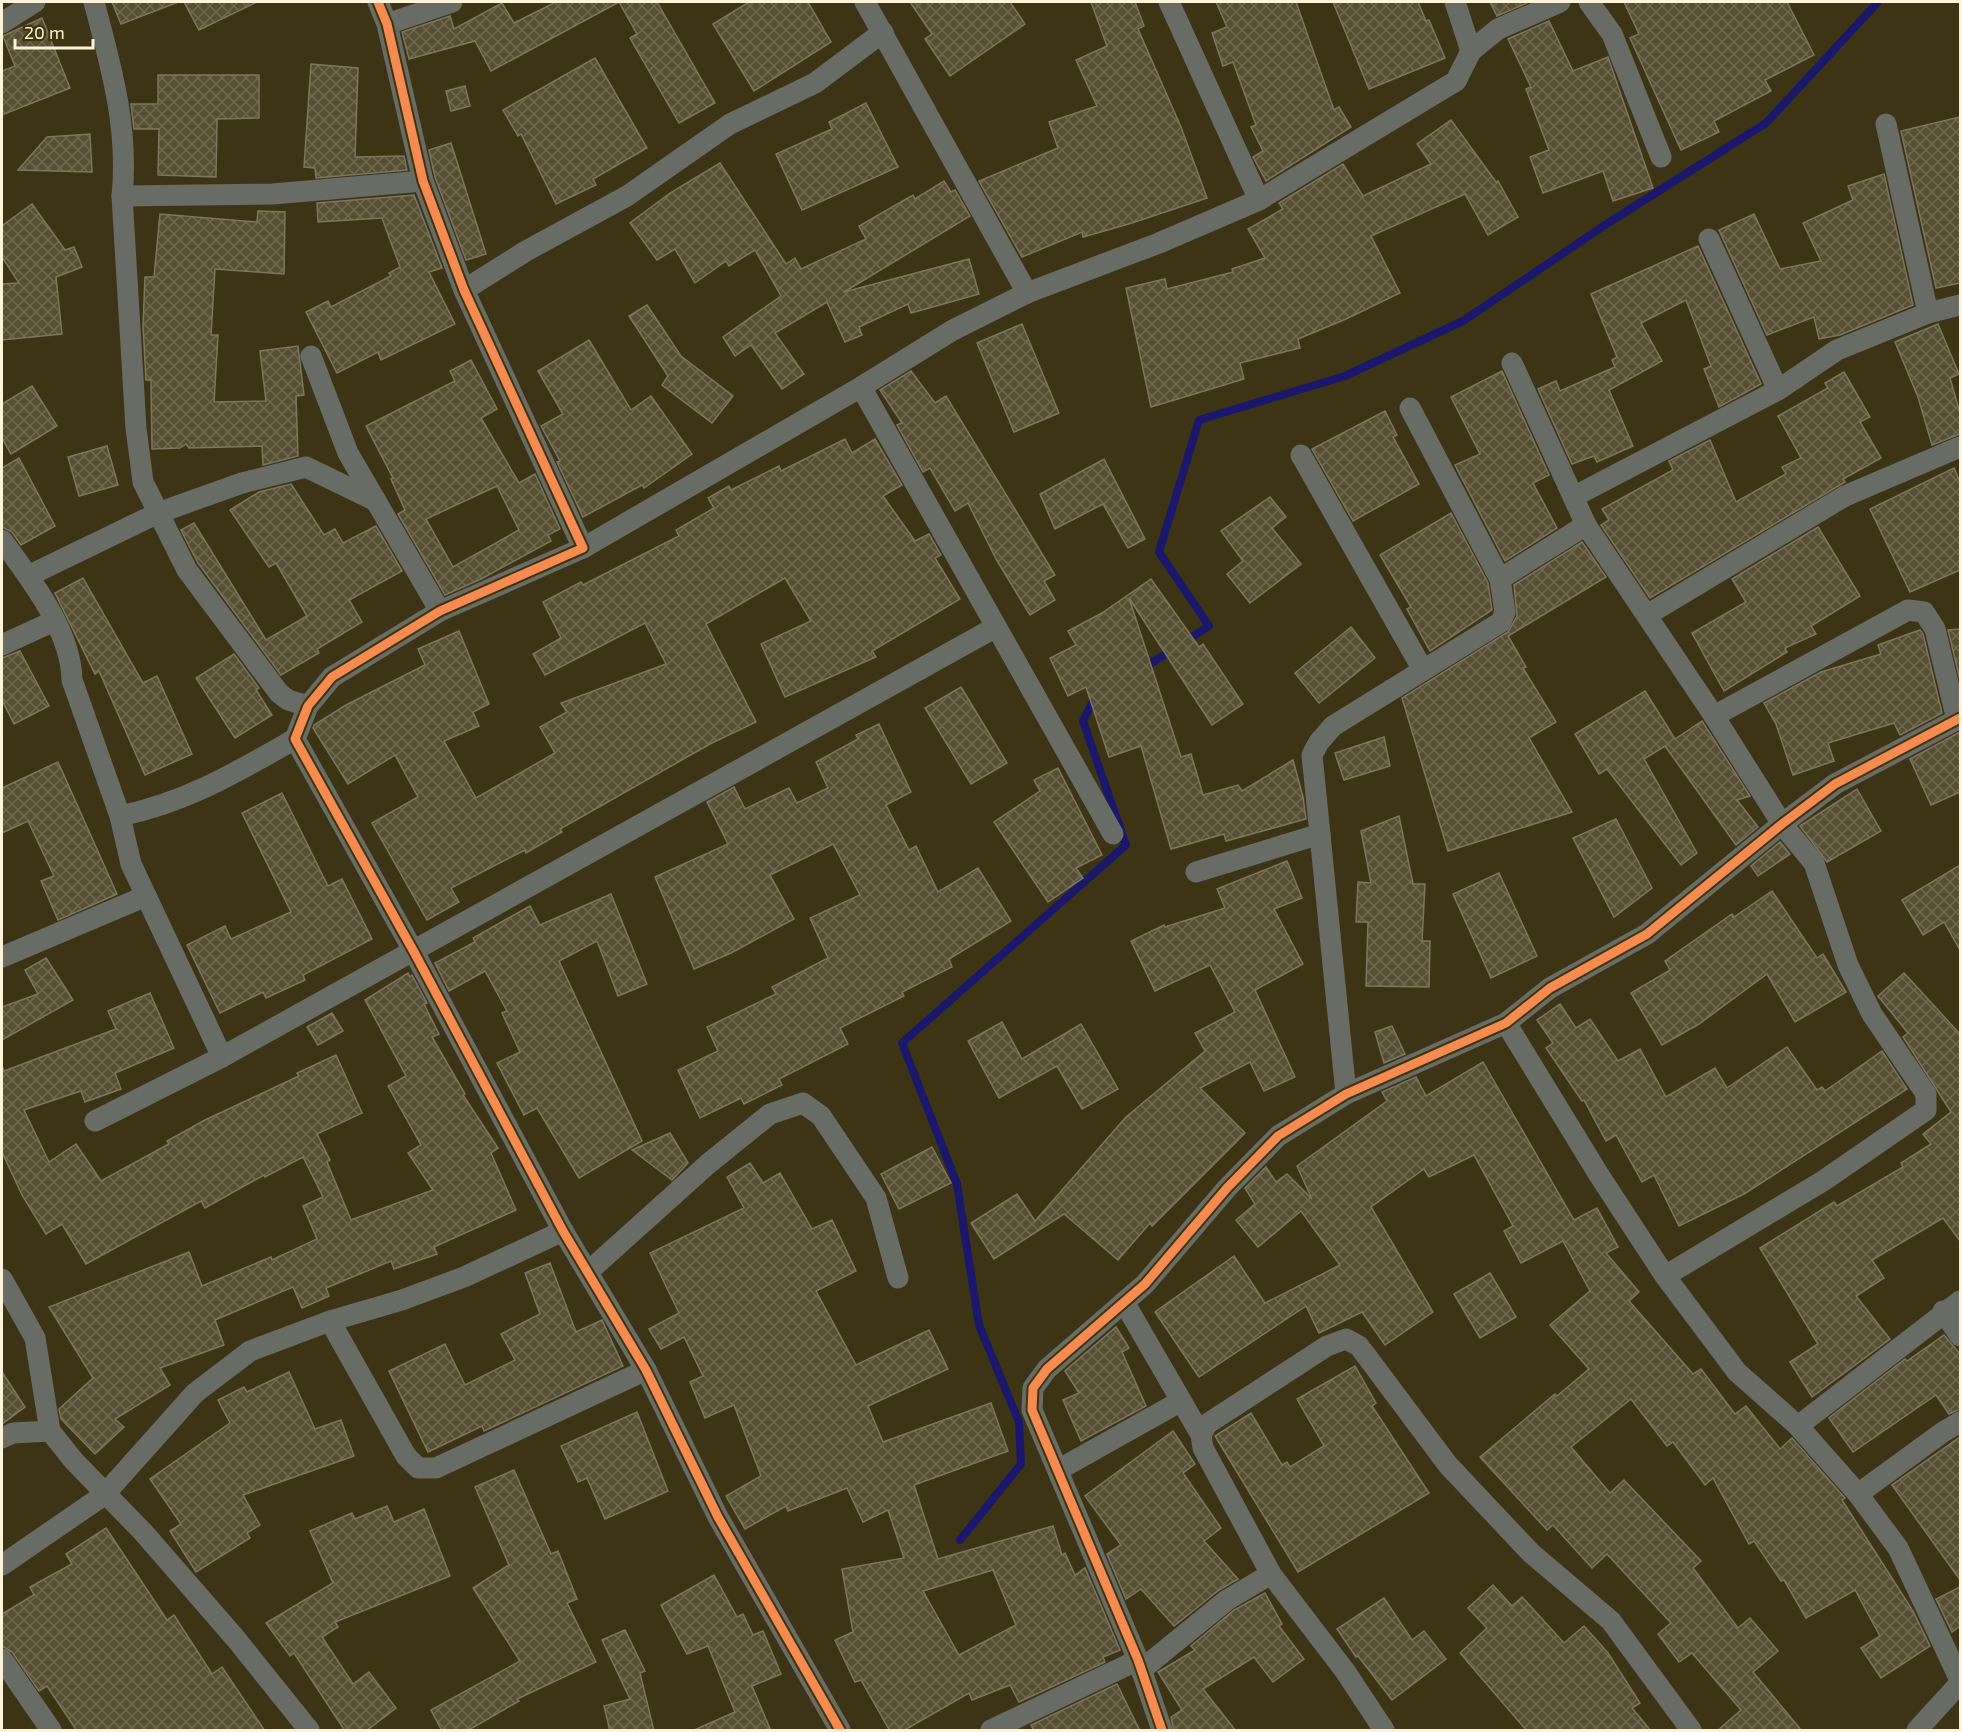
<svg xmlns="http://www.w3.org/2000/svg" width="1962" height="1732" viewBox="0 0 1962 1732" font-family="'Exo 2',sans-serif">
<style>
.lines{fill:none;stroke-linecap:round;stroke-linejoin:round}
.stream{stroke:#1a176c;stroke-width:8}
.building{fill:url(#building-cross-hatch);stroke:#7d765e;stroke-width:1.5;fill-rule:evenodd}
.minor{stroke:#686c65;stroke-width:21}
.cycleway-casing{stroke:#40340c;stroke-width:13}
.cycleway{stroke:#f68b52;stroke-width:9}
</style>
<defs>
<pattern id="building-cross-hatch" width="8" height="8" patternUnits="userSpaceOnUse" patternTransform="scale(1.5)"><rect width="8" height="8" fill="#574f33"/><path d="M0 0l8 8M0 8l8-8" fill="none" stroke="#706950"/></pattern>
</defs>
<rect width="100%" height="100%" fill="#3d3415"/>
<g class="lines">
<!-- stream -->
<g class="stream">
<path d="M1184,642L1209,626L1159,552L1199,420L1345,376L1463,321L1605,225L1766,123L1878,2"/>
<path d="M1143,668L1174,649"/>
<path d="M960,1540L1021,1464L1019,1422L979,1325L957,1184L902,1043L1126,845L1083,721L1093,701L1098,698"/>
</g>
</g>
<!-- building -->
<g class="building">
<path d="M112,2H175L176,3L121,24Z"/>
<path d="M184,2H257L199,30Z"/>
<path d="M556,2H619L491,71L475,41L409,59L402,32L450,16L454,29L502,3L514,23Z"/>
<path d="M619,2H657L715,103L679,123L630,38L637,34Z"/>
<path d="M749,2H808L831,42L754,91L713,24Z"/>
<path d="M910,2H1010L1025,24L950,76L925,39L932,34Z"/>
<path d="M1091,2H1135L1144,26L1138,29L1181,127L1207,198L1132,223L1083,237L1082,232L1022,257L979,181L1058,148L1049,122L1097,106L1076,60L1107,46Z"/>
<path d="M1216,2H1296L1334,110L1339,107L1351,127L1266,181L1253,157L1263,151L1251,127L1256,125L1233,62L1223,66L1212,33L1227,27Z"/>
<path d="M1333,2H1418L1426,21L1429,20L1445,58L1369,89Z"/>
<path d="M1490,2H1529L1497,16Z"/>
<path d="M1624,2H1787L1814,55L1765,80L1771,91L1714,121L1719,132L1681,150L1630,38L1639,34Z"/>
<path d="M42,18L70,88L2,115V71L15,66L3,36Z"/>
<path d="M1549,21L1573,71L1608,57L1653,188L1613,201L1603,171L1543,193L1530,157L1549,150L1526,89L1531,87L1508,39Z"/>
<path d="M595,58L647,148L593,179L596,185L556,204L521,134L518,136L503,110Z"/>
<path d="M311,64L358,68L355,157L404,156L407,170L316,178L315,168L304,167Z"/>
<path d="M158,75H259V118L217,119L216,177L158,175L159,129H134L131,104H158Z"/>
<path d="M465,86L470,106L451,111L446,91Z"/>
<path d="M866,103L898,167L802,210L776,154L832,129L829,122Z"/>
<path d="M1960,117V283L1936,288L1901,131Z"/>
<path d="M1451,120L1496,182L1498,181L1518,217L1488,235L1465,194L1371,236L1400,293L1346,319L1298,339L1300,348L1240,363L1244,379L1151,407L1126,288L1165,279L1167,289L1233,272L1232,269L1265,258L1248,229L1283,209L1279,203L1343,164L1363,196L1431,164L1417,144Z"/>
<path d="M90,134L92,172L18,170L47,137Z"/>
<path d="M451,143L486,254L466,260L435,177L429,150Z"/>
<path d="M720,163L786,264L795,258L801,269L866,239L859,226L913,195L915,199L944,181L951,192L955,190L970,216L844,292L969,259L979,294L911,313L908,304L859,327L862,335L845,342L827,302L775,333L804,374L782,389L751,345L735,356L723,337L781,296L755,250L729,266L726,261L695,283L675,249L657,260L630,223L670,193Z"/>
<path d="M1884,174L1913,305L1840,335L1819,339L1814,317L1767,335L1719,230L1754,214L1780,269L1821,261L1803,223L1853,200L1848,186Z"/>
<path d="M414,195L442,268L429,272L455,324L381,360L378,352L337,373L306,312L328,301L331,307L391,276L389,273L400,267L382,218L318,222L317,203Z"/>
<path d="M32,204L65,250L74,247L82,267L56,277L62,334L2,340V284L19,283L2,257V226Z"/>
<path d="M258,211L285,212L284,274L215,269L211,335H218L214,402L266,401L260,351L298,346L304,395L296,396L298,456L263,465L262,446L189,448L186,444L180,448L152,449L151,380H146L143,326L145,277H154L160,214L257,222Z"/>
<path d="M1698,246L1761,384L1719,407L1704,369L1711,366L1686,300L1641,323L1662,361L1609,390L1633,446L1597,462L1594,456L1572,464L1538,389L1556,381L1560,391L1615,367L1612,360L1617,357L1591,294Z"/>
<path d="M647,305L681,356L733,396L712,423L662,385L668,376L629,316Z"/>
<path d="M1022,324L1059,413L1014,432L977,343Z"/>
<path d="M1938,324L1959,374L1950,378L1960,413V434L1932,445L1918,397L1895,342Z"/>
<path d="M589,340L631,410L651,396L692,454L644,488L642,485L583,517L557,462L560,461L541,426L563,414L538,371Z"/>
<path d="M471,360L497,409L481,418L519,483L535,474L560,529L548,535L551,541L481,579L445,595L398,514L405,510L391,479L393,478L366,426L455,381L450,371ZM497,486L519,530L453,567L426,519Z"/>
<path d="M911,371L935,403L946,396L1055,575L1044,581L1055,600L1030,615L996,559L968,503L955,511L930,468L923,472L897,425L902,423L880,390Z"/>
<path d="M1502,371L1549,475L1533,483L1557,528L1505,561L1455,465L1480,454L1451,397Z"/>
<path d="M1844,372L1870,417L1860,422L1881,458L1843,479L1845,482L1650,598L1601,525L1609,520L1602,509L1673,470L1669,461L1710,440L1736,502L1786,474L1782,467L1801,458L1778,416L1828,388L1825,383Z"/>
<path d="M32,386L57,426L11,454L2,438V404Z"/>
<path d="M1385,411L1397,435L1393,437L1419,484L1353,521L1312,449Z"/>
<path d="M845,439L852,453L875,439L902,485L883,496L915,541L929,534L941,555L935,558L960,599L872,651L876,657L785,697L761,644L811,621L785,578L706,624L756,722L710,744L560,829L562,832L526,853L525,850L451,888L459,902L427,920L372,823L418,797L395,755L348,784L313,728L314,725L346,705L425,665L418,649L459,631L489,704L473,712L479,726L444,741L476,798L555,753L540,727L567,712L561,703L666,664L645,623L545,675L533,654L561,638L543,602L581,582L583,585L679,536L676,530L714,508L708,498L729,486L731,490L779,466L781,471Z"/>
<path d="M107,446L118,485L79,496L68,457Z"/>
<path d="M19,458L55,526L21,545L12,532L2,527V468Z"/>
<path d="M1104,459L1145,539L1128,548L1103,504L1055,529L1040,494Z"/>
<path d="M1954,468L1960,482V570L1910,592L1870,509Z"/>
<path d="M291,484L324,535L335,529L343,543L376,526L402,571L349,600L362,622L317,649L319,653L281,675L198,563L181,530L194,523L266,640L307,616L276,563L269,567L230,510L259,492Z"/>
<path d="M1270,497L1286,517L1272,528L1301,564L1250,603L1227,574L1243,561L1221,531Z"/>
<path d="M1451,513L1488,583L1492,610L1430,651L1407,609L1411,607L1380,555Z"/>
<path d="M1818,527L1860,596L1811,626L1816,634L1785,648L1787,652L1724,691L1692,633L1746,602L1732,579Z"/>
<path d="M1582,542L1606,577L1508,636L1526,667L1523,668L1556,722L1529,738L1572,812L1448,851L1402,698L1508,632L1517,616L1514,585Z"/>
<path d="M83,578L143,683L157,676L192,754L145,775L99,671L95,674L55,593Z"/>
<path d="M1151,579L1199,647L1203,644L1243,704L1212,725L1129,598L1181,757L1191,754L1203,795L1238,785L1242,791L1293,760L1303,797L1306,819L1226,841L1224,834L1171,849L1141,746L1109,757L1086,687L1068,696L1050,658L1076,645L1068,631L1102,613Z"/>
<path d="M1351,627L1375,658L1319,703L1295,673Z"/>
<path d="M1960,629V680L1948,630Z"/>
<path d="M1920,630L1923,634L1942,713L1900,735L1894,723L1828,743L1834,761L1793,775L1776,724L1764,703L1821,672L1881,654L1878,645Z"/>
<path d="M20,651L49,706L14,724L2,700V658Z"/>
<path d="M234,654L259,688L256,690L272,715L235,738L196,678Z"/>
<path d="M961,687L1007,763L971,784L925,708Z"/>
<path d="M1645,691L1675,739L1702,721L1750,796L1737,800L1758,827L1736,845L1665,746L1644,759L1697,853L1681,865L1607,769L1599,774L1575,734Z"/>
<path d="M879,724L911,792L886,805L909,850L916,846L938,892L978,868L1011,921L949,959L952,967L902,992L904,996L840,1028L848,1044L779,1079L782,1085L744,1104L741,1098L700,1118L678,1070L718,1051L707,1027L776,994L772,987L828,958L810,918L860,895L833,844L770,875L794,919L731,953L694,969L655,877L728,844L707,802L734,787L745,809L789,788L797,803L828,788L816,762L858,739L856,735Z"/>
<path d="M1960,732V792L1931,805L1910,759Z"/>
<path d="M1384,737L1390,766L1344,780L1335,753Z"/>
<path d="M58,762L117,894L58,920L41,881L54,876L28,821L2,833V788Z"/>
<path d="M1058,768L1102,855L1076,868L1083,878L1048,902L994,822L1040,791L1034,780Z"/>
<path d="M1857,789L1881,831L1827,862L1800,826Z"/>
<path d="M282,793L328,886L342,879L372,939L303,975L305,980L266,998L263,992L220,1013L187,945L225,926L231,939L291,912L242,813Z"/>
<path d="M1399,816L1413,884H1425L1422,941H1430L1429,987L1366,986L1368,922H1356L1358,882L1371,883L1361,831Z"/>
<path d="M1616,819L1652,888L1614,917L1573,838Z"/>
<path d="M1780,842L1790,854L1758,876L1751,866Z"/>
<path d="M1287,861L1302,898L1274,909L1303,964L1255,990L1295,1077L1264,1091L1250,1062L1200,1088L1245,1133L1152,1226L1150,1223L1118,1260L1064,1214L994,1259L971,1223L1017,1194L1035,1221L1126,1117L1205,1051L1195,1033L1235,1012L1210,965L1155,991L1131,941L1164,925L1165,927L1225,908L1217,889Z"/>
<path d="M1960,865V950L1944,922L1923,935L1902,900Z"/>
<path d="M1499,873L1537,956L1491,978L1453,894Z"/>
<path d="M1772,891L1817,958L1823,954L1846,992L1795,1022L1767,974L1699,1024L1662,1045L1631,993L1670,970L1665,961L1732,914L1734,917Z"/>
<path d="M611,894L647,984L618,996L597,941L559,961L642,1141L579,1178L537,1108L524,1115L497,1063L520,1052L502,1013L507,1011L485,971L449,991L435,963L475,942L473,938L530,906L540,925Z"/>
<path d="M46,958L73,1000L2,1040V1007L38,994L25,970Z"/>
<path d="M408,973L410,977L412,975L427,1003L424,1004L439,1034L432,1037L465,1094L463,1095L498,1148L491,1153L516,1210L434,1247L437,1254L394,1269L391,1261L326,1288L329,1296L302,1308L293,1287L215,1320L224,1345L160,1368L170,1385L115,1419L124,1427L95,1454L61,1419L59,1409L93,1378L49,1307L189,1252L202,1286L271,1257L272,1260L317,1239L303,1206L323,1197L303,1157L265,1177L264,1175L205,1208L201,1201L86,1264L62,1224L46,1234L22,1195L2,1152V1066L4,1071L116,1029L108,1011L150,993L174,1048L115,1073L121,1089L85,1102L81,1091L24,1110L49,1162L76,1144L101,1181L169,1144L167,1141L205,1120L299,1076L297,1073L336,1055L362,1113L317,1134L330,1160L327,1162L351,1220L433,1190L408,1153L421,1145L388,1086L406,1076L365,1000Z"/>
<path d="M1904,973L1960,1034V1241L1943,1218L1872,1260L1884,1278L1856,1296L1890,1339L1812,1397L1790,1362L1818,1344L1760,1248L1834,1202L1837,1206L1903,1167L1901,1163L1931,1144L1923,1134L1951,1112L1903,1037L1908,1033L1878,996Z"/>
<path d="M1560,1004L1576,1028L1590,1019L1618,1061L1640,1049L1666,1097L1715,1068L1727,1088L1787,1047L1817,1090L1822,1087L1825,1091L1882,1051L1907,1089L1744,1194L1679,1226L1654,1175L1642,1182L1616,1135L1606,1141L1584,1100L1582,1101L1546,1048L1553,1043L1537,1020Z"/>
<path d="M332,1013L343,1031L318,1045L307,1027Z"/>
<path d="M1002,1022L1022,1059L1081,1024L1118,1089L1082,1109L1057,1066L999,1098L968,1041Z"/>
<path d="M1392,1026L1405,1054L1384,1063L1375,1032Z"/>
<path d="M1483,1062L1574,1220L1597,1208L1618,1247L1606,1253L1639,1292L1629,1301L1693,1374L1701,1369L1735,1414L1746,1406L1780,1449L1792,1438L1845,1498L1842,1500L1913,1611L1930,1646L1881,1678L1861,1648L1880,1636L1855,1590L1806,1618L1784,1580L1781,1581L1754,1541L1749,1544L1713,1478L1705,1485L1673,1442L1667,1446L1631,1399L1571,1447L1610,1493L1624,1480L1701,1561L1693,1568L1738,1628L1750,1618L1778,1651L1753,1672L1802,1731H1717L1741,1710L1692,1653L1679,1662L1658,1634L1671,1623L1607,1554L1592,1568L1553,1525L1547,1530L1480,1457L1555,1394L1557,1396L1589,1369L1550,1325L1590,1291L1563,1241L1521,1263L1504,1231L1513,1226L1474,1155L1429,1177L1424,1169L1371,1207L1433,1312L1385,1345L1362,1312L1319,1333L1306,1306L1199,1377L1155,1312L1234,1256L1265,1303L1340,1265L1301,1211L1258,1247L1236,1220L1255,1204L1245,1188L1266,1167L1276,1182L1287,1174L1312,1199L1297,1166L1387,1101L1382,1092L1416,1077L1426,1096Z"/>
<path d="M670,1133L688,1163L672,1180L632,1150Z"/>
<path d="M932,1147L951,1183L899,1209L881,1174Z"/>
<path d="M750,1163L763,1183L780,1173L812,1229L832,1220L856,1271L816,1291L856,1365L929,1330L948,1369L868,1406L883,1442L991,1403L1008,1451L914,1485L938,1559L1053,1526L1062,1555L1065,1553L1075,1575L1085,1568L1120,1650L1103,1657L1105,1662L1019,1702L1010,1685L972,1700L969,1693L903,1731H890L861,1680L855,1682L835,1640L853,1632L842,1569L904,1558L888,1510L863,1522L847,1488L788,1511L786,1506L745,1529L726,1496L761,1476L734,1405L705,1418L690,1382L703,1376L684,1337L661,1349L649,1329L679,1313L650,1253L744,1208L727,1177ZM993,1570L1016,1625L959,1655L923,1591Z"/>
<path d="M550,1263L576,1332L602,1320L623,1366L484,1431L482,1426L428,1452L389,1371L445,1344L465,1385L515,1360L501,1334L540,1314L525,1273Z"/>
<path d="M1490,1273L1516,1317L1480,1338L1454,1294Z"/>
<path d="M1116,1327L1129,1348L1122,1352L1146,1406L1081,1441L1063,1400L1079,1393L1065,1371Z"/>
<path d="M1944,1335L1960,1354V1409L1949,1414L1936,1395L1853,1452L1829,1418L1905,1359L1907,1361Z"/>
<path d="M1355,1366L1376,1403L1372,1406L1429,1493L1298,1572L1215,1436L1251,1413L1282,1465L1287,1462L1290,1467L1324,1446L1297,1399Z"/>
<path d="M2,1372L25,1407L2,1424Z"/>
<path d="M289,1372L315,1429L341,1420L354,1456L243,1495L260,1525L247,1533L250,1538L196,1572L170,1531L181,1524L150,1479L230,1423L218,1400L244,1387L247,1392Z"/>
<path d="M637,1412L668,1491L605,1519L587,1478L578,1482L561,1446Z"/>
<path d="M1173,1431L1195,1464L1183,1473L1221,1528L1204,1541L1238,1579L1219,1590L1174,1626L1141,1589L1126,1599L1107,1554L1121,1545L1085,1496Z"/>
<path d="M1960,1437V1580L1892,1485Z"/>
<path d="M514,1470L551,1554L558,1551L577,1599L567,1603L596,1662L517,1699L519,1701L467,1731H442L431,1710L520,1661L473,1588L509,1565L475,1487Z"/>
<path d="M387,1506L394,1522L424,1509L450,1576L335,1622L338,1627L322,1637L353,1684L369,1672L396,1708L366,1731H345L294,1653L290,1656L266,1623L333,1583L310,1531L352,1513L355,1519Z"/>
<path d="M106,1528L167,1620L174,1615L212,1674L222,1667L265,1731H77L47,1686L39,1691L12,1652L2,1646V1614L34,1595L30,1587L72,1564L66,1554Z"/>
<path d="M714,1575L737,1617L743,1614L753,1635L763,1631L781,1674L752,1686L771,1731H692L735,1712L708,1646L687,1654L661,1605Z"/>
<path d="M1493,1585L1512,1606L1522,1597L1564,1643L1584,1626L1608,1653L1640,1703L1632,1708L1651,1731H1527L1460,1653L1487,1628L1468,1608Z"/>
<path d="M1960,1587V1626L1952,1632L1936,1599Z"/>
<path d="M1265,1593L1282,1624L1279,1626L1304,1659L1273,1682L1254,1657L1203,1689L1236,1731H1174L1171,1717L1182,1710L1158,1672L1195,1650L1191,1646L1234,1610Z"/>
<path d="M1384,1598L1412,1640L1424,1631L1446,1659L1392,1700L1358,1656L1356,1657L1337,1629Z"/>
<path d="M625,1630L645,1671L640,1673L654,1731H610L604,1706L630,1699L602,1640Z"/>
<path d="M1117,1684L1140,1731H1034L1031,1725Z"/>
</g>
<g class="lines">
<!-- minor -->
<g class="minor">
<path d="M94,2C111,66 129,129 122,196L136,428L143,482L187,570L279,693L288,700L308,706"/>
<path d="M378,2L387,24L423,181L464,290L583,548L440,611L332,677L308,706L295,739L414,952L563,1231L646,1370L718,1517L840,1730"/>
<path d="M865,2L1027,293"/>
<path d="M1169,2L1259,200"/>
<path d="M1455,2L1471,51"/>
<path d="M1589,2L1612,34L1661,157"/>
<path d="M2,23L35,2"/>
<path d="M387,24L452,2"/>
<path d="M1886,124L1928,313"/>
<path d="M122,196L273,194L423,181"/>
<path d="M1709,239L1778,390"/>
<path d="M464,290L526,251L627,196L730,124L815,83L883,32"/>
<path d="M311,356L348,453L440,611"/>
<path d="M1512,363L1586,525L1714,716L1782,824L1814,863L1848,965L1872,1014L1926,1094V1110L1823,1181L1665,1276"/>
<path d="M861,387L1113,834"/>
<path d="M1410,408L1500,579"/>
<path d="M1301,455L1423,670"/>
<path d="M1573,497L1778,390L1837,350L1928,313L1960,305"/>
<path d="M2,540C31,580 71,630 72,680L120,816L131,864L222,1057"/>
<path d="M583,548L861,387L953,330L1027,293L1159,243L1259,200L1456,81L1471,51L1498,29L1560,2"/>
<path d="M28,576L158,513L242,483L306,467L376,501"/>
<path d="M1647,615L1845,496L1960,447"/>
<path d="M2,645L54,621"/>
<path d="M1714,716L1908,610L1924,612L1935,629L1957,720"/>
<path d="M120,816C187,802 237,772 295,739"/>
<path d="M1196,872L1320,834"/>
<path d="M2,957L146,896"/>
<path d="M1506,1023L1599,1175L1665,1276L1737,1372L1798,1426L1858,1494L1898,1548L1960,1680"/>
<path d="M1346,1094L1312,755L1319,742L1333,726L1501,622L1505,612L1500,579L1586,525"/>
<path d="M95,1121L222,1057L996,627"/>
<path d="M589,1271L708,1164L770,1114L803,1103L821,1116L876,1198L898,1278"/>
<path d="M2,1279L35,1338L50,1431L74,1461L143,1532L236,1639L309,1730"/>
<path d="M1124,1302L1201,1435L1203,1448L1271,1574L1345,1671L1384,1730"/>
<path d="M1943,1311L1960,1336"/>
<path d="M330,1321L406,1456L418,1468H436L646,1370"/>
<path d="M1798,1426L1960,1301"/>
<path d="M1201,1435L1207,1424L1327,1346L1346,1339L1359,1346L1448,1465L1531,1553L1611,1621L1691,1730"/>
<path d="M2,1438L13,1433L50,1431"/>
<path d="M1058,1470L1181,1401"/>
<path d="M1858,1494L1943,1432L1960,1422"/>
<path d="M2,1565L104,1495L195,1393L250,1351L330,1321L402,1300L464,1277L563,1231"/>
<path d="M2,1659L51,1730"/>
<path d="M1141,1670L1227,1600L1271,1574"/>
<path d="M991,1730L1138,1660"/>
<path d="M1162,1730L1138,1660L1032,1410L1033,1388L1047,1369L1145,1284L1227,1188L1278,1136L1346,1094L1506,1023L1550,988L1647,934L1782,824L1835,784L1960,718"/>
<path d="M1917,1730L1960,1683"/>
</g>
<!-- cycleway casing -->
<g class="cycleway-casing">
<g id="cycleway">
<path d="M378,2L387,24L423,181L464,290L583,548L440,611L332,677L308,706L295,739L414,952L563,1231L646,1370L718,1517L840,1730"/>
<path d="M1162,1730L1138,1660L1032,1410L1033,1388L1047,1369L1145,1284L1227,1188L1278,1136L1346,1094L1506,1023L1550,988L1647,934L1782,824L1835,784L1960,718"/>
</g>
</g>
<!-- cycleway -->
<use href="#cycleway" class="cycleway"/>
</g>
<!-- border -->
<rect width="1962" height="1732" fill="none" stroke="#fcf3d8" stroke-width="6"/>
<!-- scale -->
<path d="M15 39v9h78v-9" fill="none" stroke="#fcf3d8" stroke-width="3"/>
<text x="24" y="39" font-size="18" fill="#fcf3d8" stroke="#40340c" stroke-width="4.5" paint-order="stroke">20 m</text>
</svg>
